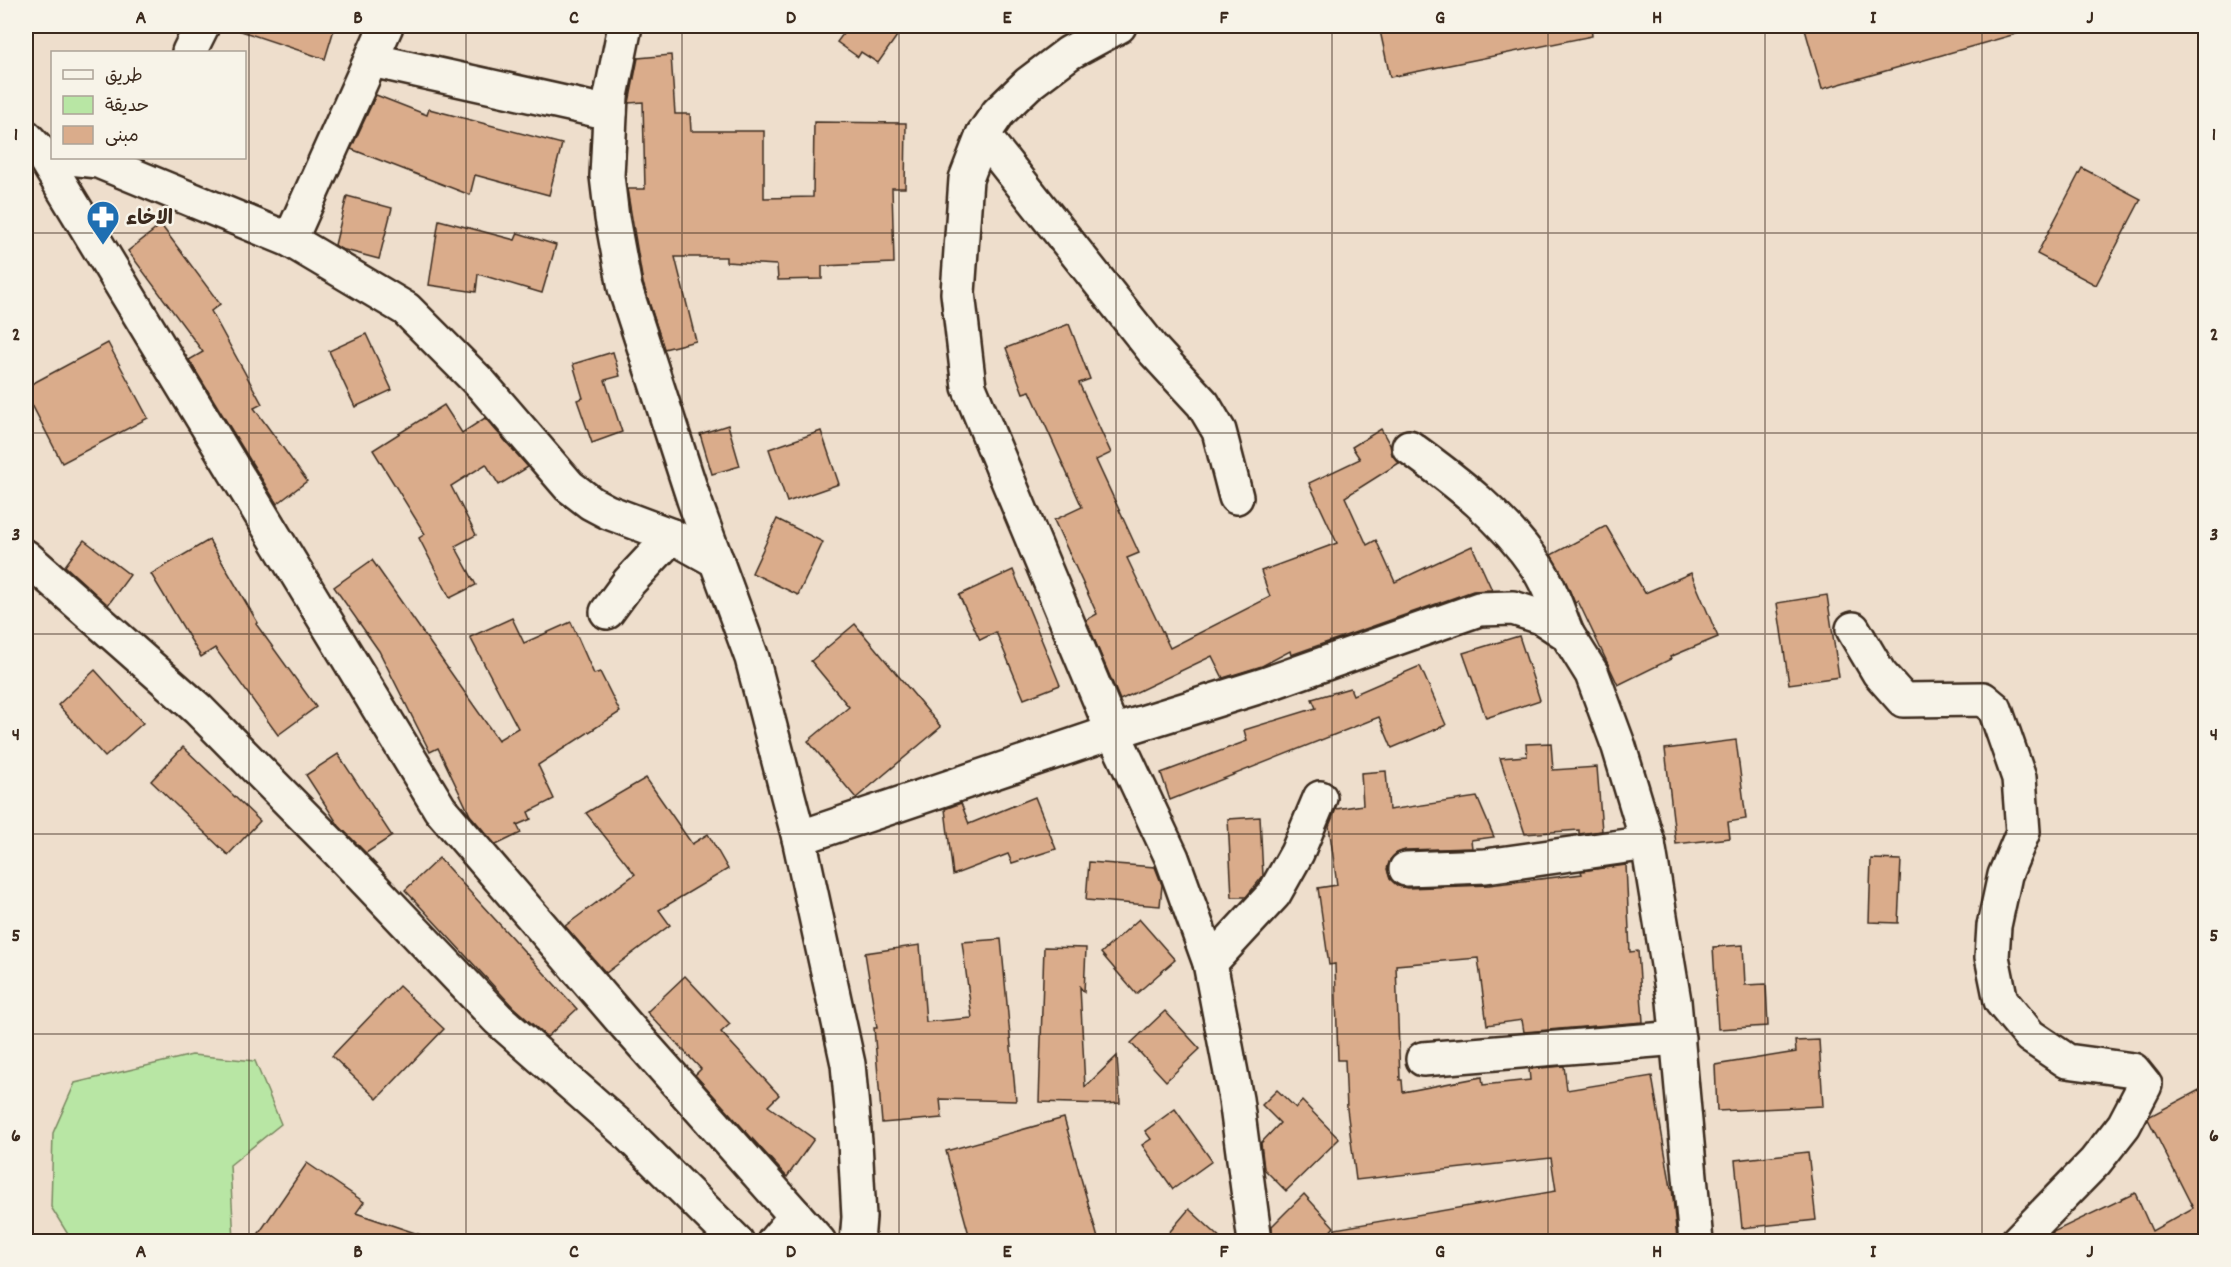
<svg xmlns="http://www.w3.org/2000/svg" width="2231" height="1267" viewBox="0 0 2231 1267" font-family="Dekko,'Playpen Sans Arabic',sans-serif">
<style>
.green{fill:#b8e6a4;stroke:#7a8861;stroke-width:1.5}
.building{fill:#daac8b;stroke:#3b2a1e;stroke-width:1.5}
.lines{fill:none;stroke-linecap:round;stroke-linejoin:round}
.minor-casing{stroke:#3b2a1e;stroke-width:38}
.minor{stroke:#f7f3e8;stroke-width:33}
.grid{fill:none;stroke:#3b2a1e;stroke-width:1.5;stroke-opacity:0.55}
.labels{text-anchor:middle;stroke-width:5;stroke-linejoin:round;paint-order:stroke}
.poi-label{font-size:20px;font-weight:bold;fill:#3b2a1e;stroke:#f7f3e8;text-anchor:start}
.neatline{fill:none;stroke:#3b2a1e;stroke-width:2}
.grid-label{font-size:20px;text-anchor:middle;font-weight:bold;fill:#3b2a1e}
</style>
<rect width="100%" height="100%" fill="#eedecc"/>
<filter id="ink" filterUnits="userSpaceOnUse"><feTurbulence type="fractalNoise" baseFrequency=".0167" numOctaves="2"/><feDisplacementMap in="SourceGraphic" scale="12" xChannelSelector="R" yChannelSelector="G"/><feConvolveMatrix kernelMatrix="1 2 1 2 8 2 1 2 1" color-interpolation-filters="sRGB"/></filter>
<g filter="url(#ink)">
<!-- green -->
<path class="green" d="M192,1055L255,1061L281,1124L230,1165L234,1241H72L51,1207L53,1133L75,1083Z"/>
<!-- building -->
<g class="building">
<path d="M238,26H335L325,59L238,30Z"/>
<path d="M849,26H904L878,63L861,52L858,57L837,42Z"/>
<path d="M1379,26H1465L1467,33L1503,26H1591L1592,36L1390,77Z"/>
<path d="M1804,26H2022L2023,32L1822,89Z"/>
<path d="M671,55L675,114H690L691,131H764V198L813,197L814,122L906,123L905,188H892L894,263L822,266V279L778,280L777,265L726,262V257H675L696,341L664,349L643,283L627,189H645L643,102L629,103L638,58Z"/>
<path d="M376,95L427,115L429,109L562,144L549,195L475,175L470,195L351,149Z"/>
<path d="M2082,168L2141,199L2096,285L2037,254Z"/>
<path d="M347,196L392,208L379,259L341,249L335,245Z"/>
<path d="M439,220L515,240L518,233L556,245L542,293L478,274L476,292L429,285Z"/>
<path d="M161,225L220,304L211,311L262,404L254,408L307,481L277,504L189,360L203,352L128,251Z"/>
<path d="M1069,324L1090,379L1079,383L1111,453L1096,460L1139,553L1127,558L1170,648L1270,597L1261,571L1337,543L1309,483L1360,459L1352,447L1381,429L1390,445L1392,455L1399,463L1345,497L1367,545L1376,540L1395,582L1472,546L1492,590L1473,591L1291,655L1290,651L1262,666L1223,678L1212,656L1120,700L1086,620L1097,614L1054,520L1082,507L1030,391L1023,393L1006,348Z"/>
<path d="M366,334L392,390L355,407L329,351Z"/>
<path d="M108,343L148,418L62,463L26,393V387Z"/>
<path d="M613,352L620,376L605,380L622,432L592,443L577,400L583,398L573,364Z"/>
<path d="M444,405L462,433L485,418L528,467L499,485L486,464L451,486L476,535L455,546L476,585L450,598L419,538L425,534L373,450Z"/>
<path d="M728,425L740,466L712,474L700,434Z"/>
<path d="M821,431L839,484L787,502L769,449Z"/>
<path d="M777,519L823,542L798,595L752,573Z"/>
<path d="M1606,526L1645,593L1691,573L1718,637L1670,657L1671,659L1618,685L1578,601L1575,603L1562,574L1551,555Z"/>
<path d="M84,540L130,575L108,605L65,566Z"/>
<path d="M209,540L258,623L256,624L316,707L278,735L215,648L201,657L151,574Z"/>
<path d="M372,560L498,740L518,728L470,637L512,618L524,643L571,622L594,674L600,672L620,712L538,765L554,799L528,812L531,819L517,825L521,833L496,845L470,815L438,748L430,752L379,651L334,587Z"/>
<path d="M1013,570L1060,685L1024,699L996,632L980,640L959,595Z"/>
<path d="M1827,595L1839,677L1789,684L1777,603Z"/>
<path d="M855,624L941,727L856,798L808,741L849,707L811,661Z"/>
<path d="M1519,636L1540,700L1486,718L1463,653Z"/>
<path d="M1420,666L1446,725L1392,748L1379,717L1170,800L1161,773L1247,741L1244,730L1316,708L1312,699L1350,688L1353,695Z"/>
<path d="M95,670L143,723L105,757L58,705Z"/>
<path d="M1736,740L1746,819L1728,822L1730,838L1676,844L1665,749Z"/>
<path d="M1551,743L1553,770L1597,767L1602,831L1579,834V830L1525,834L1500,758L1527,756L1526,744Z"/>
<path d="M183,747L260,821L228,855L151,781Z"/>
<path d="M338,754L392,836L366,853L339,826L306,775Z"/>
<path d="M1386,771L1389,810L1477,797L1494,837L1471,840L1472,848L1405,850L1397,853L1390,860L1387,869L1390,879L1398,886L1407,888L1489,885L1582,874L1581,871L1626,865L1630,952L1638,951L1643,1022L1524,1032L1522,1020L1487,1025L1478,958L1396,965L1400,1080H1402L1403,1092L1482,1077L1483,1085L1530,1080L1529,1069L1564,1066L1567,1090L1652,1076L1671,1188H1672L1677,1239L1652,1242H1336L1335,1229L1556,1191L1551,1158L1356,1180L1347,1109L1345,1060H1338L1335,964L1329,965L1318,888L1337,885L1329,826L1336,809L1363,805L1361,773Z"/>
<path d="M646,778L692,844L708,834L728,869L659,910L670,925L606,973L565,926L635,874L586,813Z"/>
<path d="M1035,797L1056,849L1012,863L1008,854L953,875L945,809L961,803L969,824Z"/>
<path d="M1260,817L1263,876L1246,897H1232L1228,819Z"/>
<path d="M439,858L577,1009L547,1037L513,1007L405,890Z"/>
<path d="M1871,859L1901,860L1898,923L1869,922Z"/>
<path d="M1089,862L1155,867L1162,885L1160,906L1086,900Z"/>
<path d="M1139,919L1175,960L1136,994L1101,953Z"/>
<path d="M1001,939L1016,1101L940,1099L942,1118L882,1123L874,1028H877L865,953L920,945L926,1022L972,1018L962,942Z"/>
<path d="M1743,945L1745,985L1766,984L1768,1026L1718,1029L1713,947Z"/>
<path d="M1044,947L1086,948L1084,992L1080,987L1085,1087L1117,1056L1120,1103L1104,1104L1039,1102Z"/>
<path d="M685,976L730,1024L721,1032L779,1095L768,1106L814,1139L787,1177L695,1075L701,1069L647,1012Z"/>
<path d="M399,986L444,1029L377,1099L332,1056Z"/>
<path d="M1165,1011L1200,1049L1166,1081L1131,1043Z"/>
<path d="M1819,1040L1823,1106L1717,1111L1715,1065L1796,1052L1795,1041Z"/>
<path d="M2205,1087V1242H2044L2053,1232L2135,1193L2152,1231L2193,1208L2148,1119L2150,1116Z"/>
<path d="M1277,1090L1296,1108L1302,1101L1339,1139L1286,1191L1264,1169L1261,1143L1280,1123L1262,1105Z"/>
<path d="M1175,1109L1212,1161L1173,1189L1142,1145L1151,1139L1145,1131Z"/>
<path d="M1064,1118L1099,1242H971L946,1151Z"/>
<path d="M1808,1152L1816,1220L1742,1228L1735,1160Z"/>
<path d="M307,1163L364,1202L356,1213L430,1238L429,1242H253Z"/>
<path d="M1304,1194L1334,1227L1321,1242H1273L1272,1226Z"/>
<path d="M1189,1209L1225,1242H1161Z"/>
</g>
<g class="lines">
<!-- minor casing -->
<g class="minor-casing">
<g id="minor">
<path d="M625,26L611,96L607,176L612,218L625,288L694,500L752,658L799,838L848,1064L855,1142L859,1217L857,1242"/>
<path d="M1119,26L1069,53L1028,84L998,113L983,135L966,179L958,293L969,387L1113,732L1172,858L1210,963L1236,1099L1255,1242"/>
<path d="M189,52L202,26"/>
<path d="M371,60L610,113"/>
<path d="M983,135L1154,351L1203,404L1219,431L1236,497"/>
<path d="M26,137L42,154L440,809L625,1024L819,1242"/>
<path d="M70,158L98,161L290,240L406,309L482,385L569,486L591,503L608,512L672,536L717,561"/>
<path d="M290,240L386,26"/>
<path d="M1409,447C1456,481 1504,518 1537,567C1550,586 1558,612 1567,634"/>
<path d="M26,557L198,709L339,852L498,1019L625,1131L737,1242"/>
<path d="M607,612L629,582L672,536"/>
<path d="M1853,629L1879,673L1903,700L1983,699L1995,709L2019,778L2023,832L2005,875L1994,926L1992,957L2001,1001L2030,1036L2067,1061L2133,1070L2145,1085L2124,1125L2095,1162L2017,1242"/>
<path d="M799,838L1113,732L1264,685L1479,609L1513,608L1541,617L1567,634L1592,674L1619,747L1648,843L1674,1001L1696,1242"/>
<path d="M1406,869L1486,866L1648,843"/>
<path d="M1210,963L1274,894L1297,853L1320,798"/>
<path d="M1423,1059L1678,1038"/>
<path d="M774,1242L796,1216"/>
</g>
</g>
<!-- minor -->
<use href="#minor" class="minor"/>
</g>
</g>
<!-- grid -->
<path class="grid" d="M249,26V1242M466,26V1242M682,26V1242M899,26V1242M1116,26V1242M1332,26V1242M1548,26V1242M1765,26V1242M1982,26V1242M26,233H2206M26,433H2206M26,634H2206M26,834H2206M26,1034H2206"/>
<!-- icons -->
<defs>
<g id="pharmacy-pin" transform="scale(1.725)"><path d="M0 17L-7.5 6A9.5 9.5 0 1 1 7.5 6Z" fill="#1f6fb2" stroke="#f7f3e8"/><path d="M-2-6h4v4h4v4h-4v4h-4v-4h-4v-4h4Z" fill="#fff"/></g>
</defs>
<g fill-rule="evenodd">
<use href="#pharmacy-pin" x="103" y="217"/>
</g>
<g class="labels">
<!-- poi labels -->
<g class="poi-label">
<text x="126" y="224">الاخاء</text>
</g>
</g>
<!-- margin -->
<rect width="2231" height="1267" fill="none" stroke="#f7f3e8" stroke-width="66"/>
<!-- legend -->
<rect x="51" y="51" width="195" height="108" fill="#f7f3e8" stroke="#aca397" stroke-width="1.5"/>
<rect x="63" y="70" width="30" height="9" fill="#f7f3e8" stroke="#aca397" stroke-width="1.5"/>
<text x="105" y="81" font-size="18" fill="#3b2a1e">طريق</text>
<rect x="63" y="96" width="30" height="18" fill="#b8e6a4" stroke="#aca397" stroke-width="1.5"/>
<text x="105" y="111" font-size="18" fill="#3b2a1e">حديقة</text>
<rect x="63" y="126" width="30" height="18" fill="#daac8b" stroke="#aca397" stroke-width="1.5"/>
<text x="105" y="141" font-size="18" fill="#3b2a1e">مبنى</text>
<rect x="33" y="33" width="2165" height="1201" class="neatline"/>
<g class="grid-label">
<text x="141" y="23">A</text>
<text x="358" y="23">B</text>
<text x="574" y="23">C</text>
<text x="791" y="23">D</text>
<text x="1007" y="23">E</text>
<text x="1224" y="23">F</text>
<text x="1440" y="23">G</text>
<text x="1657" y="23">H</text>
<text x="1873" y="23">I</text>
<text x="2090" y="23">J</text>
<text x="16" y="140">1</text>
<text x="2214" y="140">1</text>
<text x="16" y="340">2</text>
<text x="2214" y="340">2</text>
<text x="16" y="540">3</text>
<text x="2214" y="540">3</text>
<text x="16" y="740">4</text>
<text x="2214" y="740">4</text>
<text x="16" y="941">5</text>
<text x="2214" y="941">5</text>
<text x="16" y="1141">6</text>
<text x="2214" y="1141">6</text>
<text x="141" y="1257">A</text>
<text x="358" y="1257">B</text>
<text x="574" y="1257">C</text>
<text x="791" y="1257">D</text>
<text x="1007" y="1257">E</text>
<text x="1224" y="1257">F</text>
<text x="1440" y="1257">G</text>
<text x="1657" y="1257">H</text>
<text x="1873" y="1257">I</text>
<text x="2090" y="1257">J</text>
</g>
</svg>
